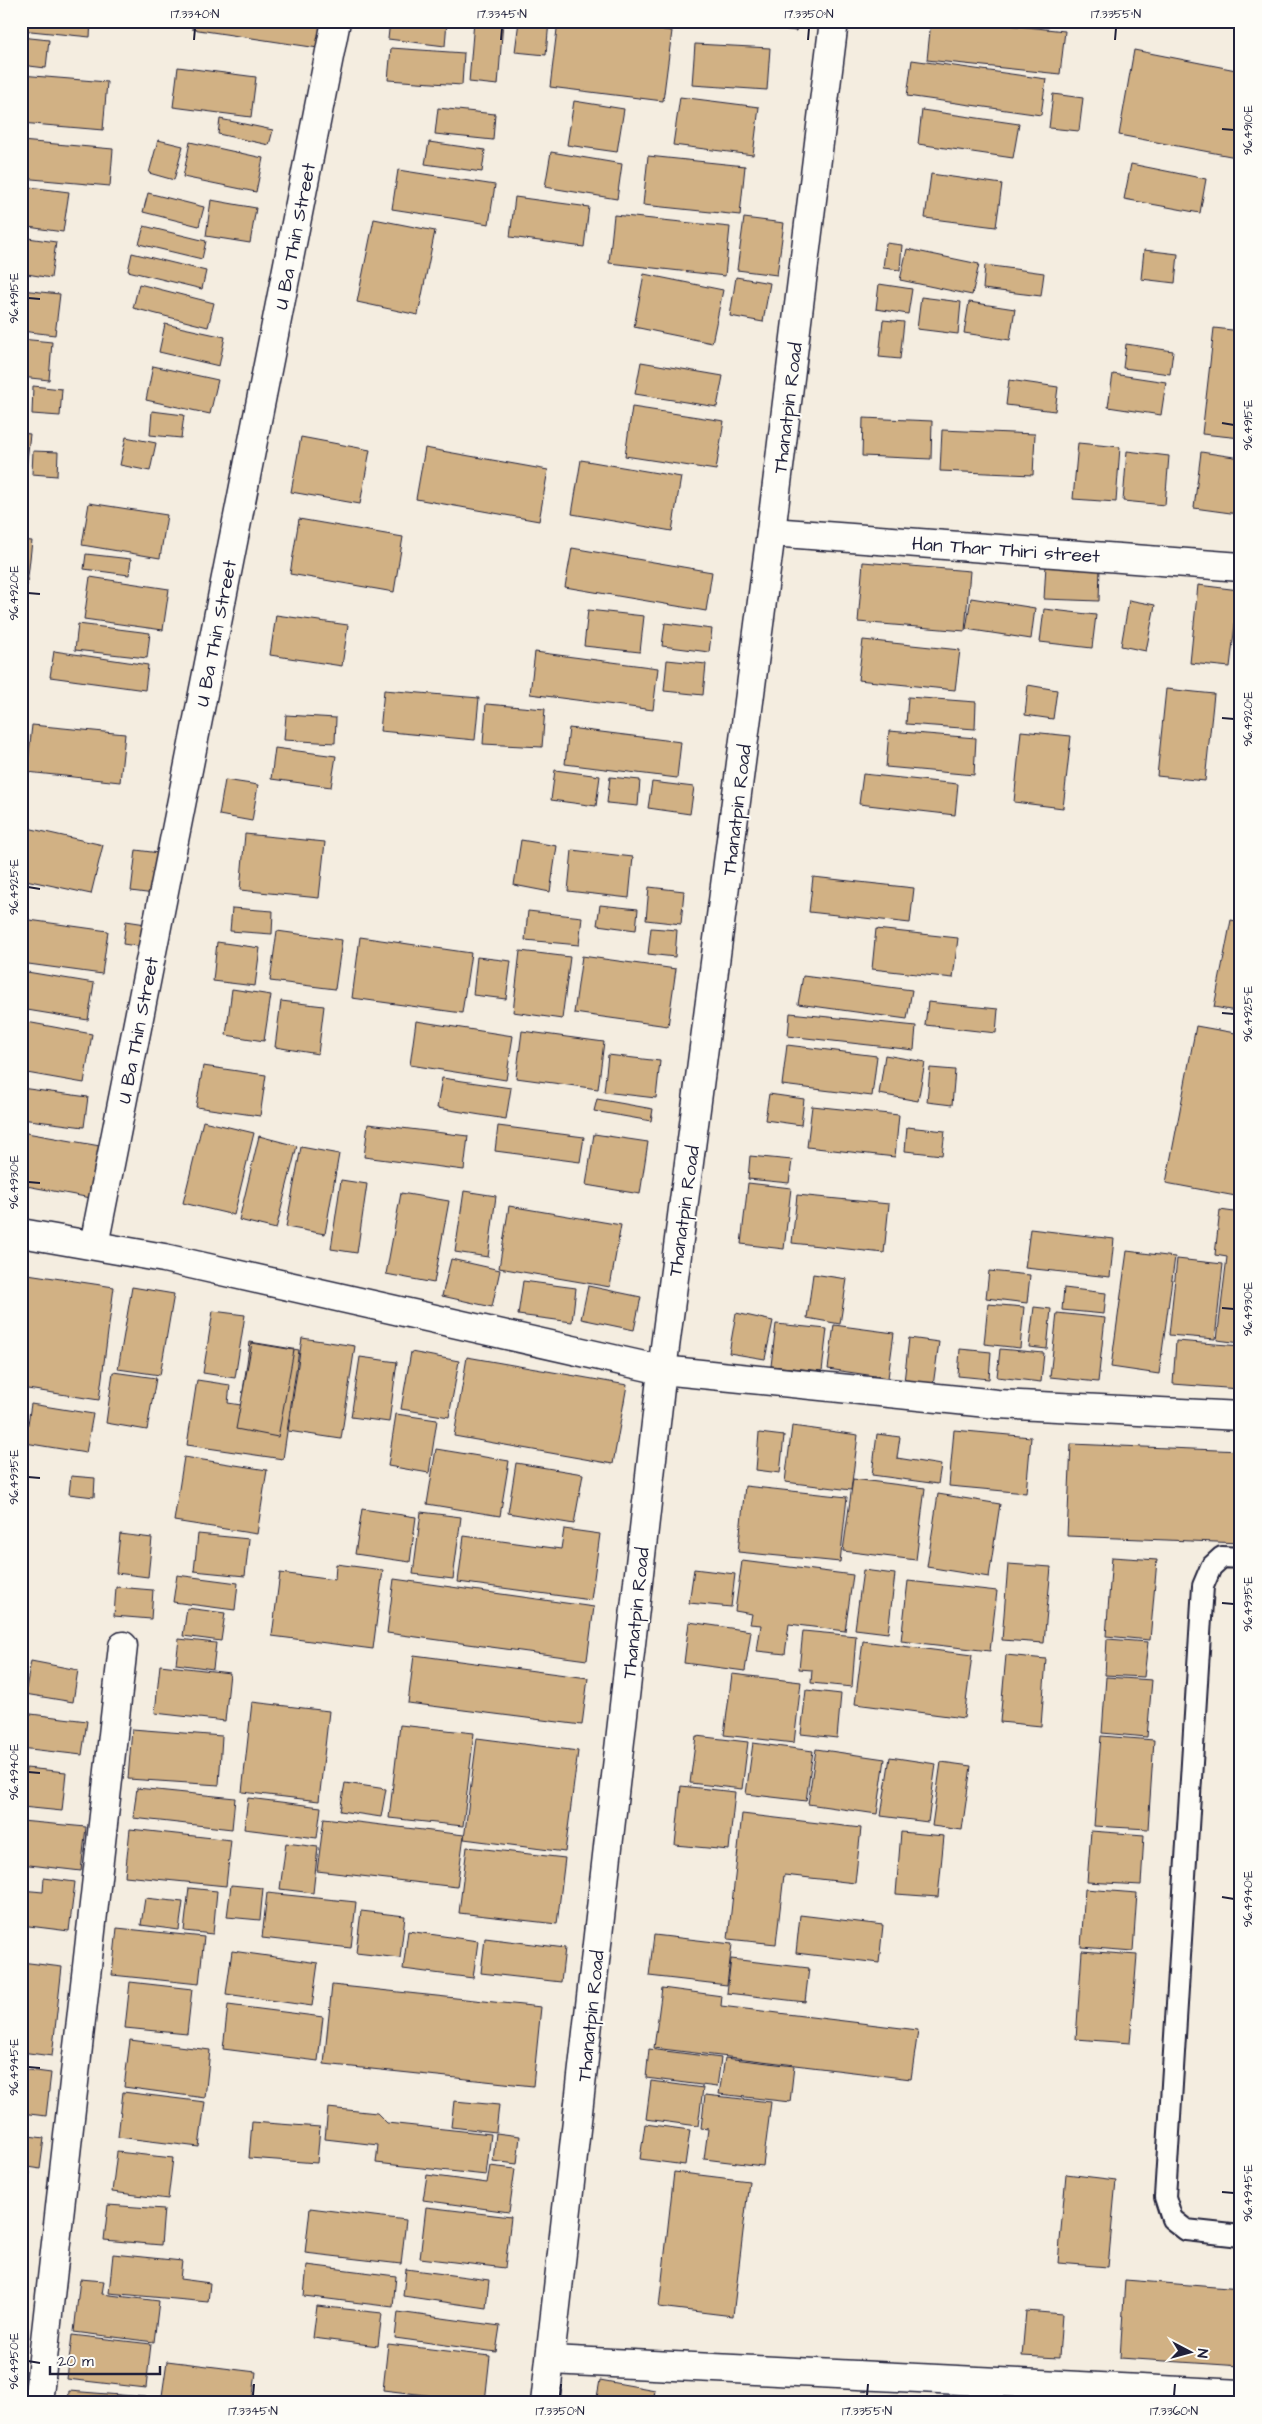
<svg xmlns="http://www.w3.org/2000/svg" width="1262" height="2424" viewBox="0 0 1262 2424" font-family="'Architects Daughter',sans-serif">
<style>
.building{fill:#d1b184;stroke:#22223b}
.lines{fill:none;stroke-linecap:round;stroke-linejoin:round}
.lane-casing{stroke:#22223b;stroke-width:24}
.street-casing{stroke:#22223b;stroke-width:31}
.secondary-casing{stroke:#22223b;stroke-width:31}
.lane{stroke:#fdfcf7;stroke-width:20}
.street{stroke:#fdfcf7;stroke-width:28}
.secondary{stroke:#fdfcf7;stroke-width:28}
.ticks{fill:none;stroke:#22223b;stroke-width:2}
.labels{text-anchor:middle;stroke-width:4;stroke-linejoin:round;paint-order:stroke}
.street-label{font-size:19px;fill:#22223b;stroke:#fdfcf7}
.neatline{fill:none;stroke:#22223b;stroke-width:2}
.ticks-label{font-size:12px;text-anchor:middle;fill:#22223b}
</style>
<rect width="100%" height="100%" fill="#f4ede0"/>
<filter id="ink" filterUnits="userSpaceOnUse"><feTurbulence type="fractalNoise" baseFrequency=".02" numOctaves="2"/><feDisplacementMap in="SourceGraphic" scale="10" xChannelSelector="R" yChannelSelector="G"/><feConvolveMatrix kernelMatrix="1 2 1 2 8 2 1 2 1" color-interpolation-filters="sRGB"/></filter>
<g filter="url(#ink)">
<!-- building -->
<g class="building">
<path d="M21,21H91L90,37L21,30Z"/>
<path d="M193,21H322L318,48L192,29Z"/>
<path d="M390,21H447L445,46L388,39Z"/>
<path d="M474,21L503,22L498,85L469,82Z"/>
<path d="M519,21H549L546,55L515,52Z"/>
<path d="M558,21H589L672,31L663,101L550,87Z"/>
<path d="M726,21H798L796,31Z"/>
<path d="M931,21H969L1065,31L1060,74L927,60Z"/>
<path d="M21,37L49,40L46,68L21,65Z"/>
<path d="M695,44L770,48L767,90L692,85Z"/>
<path d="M391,48L464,53L462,85L388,80Z"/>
<path d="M1134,50L1241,71V133L1236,157L1119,135Z"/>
<path d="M912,60L1046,79L1041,115L907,96Z"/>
<path d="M178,67L256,77L251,117L173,107Z"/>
<path d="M21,75L107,82L103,130L21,123Z"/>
<path d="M1053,94L1083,98L1079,131L1049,128Z"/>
<path d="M680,97L759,107L753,155L673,145Z"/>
<path d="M574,101L624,109L617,152L567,145Z"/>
<path d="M438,108L495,114L493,140L435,134Z"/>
<path d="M922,110L1019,124L1013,158L918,144Z"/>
<path d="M220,119L273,130L269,145L218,134Z"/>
<path d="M158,140L183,146L174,180L149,173Z"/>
<path d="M21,141L113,149L110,186L21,178Z"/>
<path d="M190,142L263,158L256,192L183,177Z"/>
<path d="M429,142L485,150L482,172L425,164Z"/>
<path d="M551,152L622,164L617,199L545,187Z"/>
<path d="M648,156L745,166L740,215L643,205Z"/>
<path d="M1131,164L1206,179L1200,213L1124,199Z"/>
<path d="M398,170L495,185L489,224L392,209Z"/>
<path d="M931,174L1002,184L996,227L925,218Z"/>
<path d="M21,186L69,192L63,232L21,226Z"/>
<path d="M148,193L204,207L199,226L143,212Z"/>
<path d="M515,197L589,207L584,247L510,237Z"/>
<path d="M211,200L256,208L250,243L206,236Z"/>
<path d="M614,215L730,227L725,276L609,263Z"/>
<path d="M744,218L784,223L777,275L737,270Z"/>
<path d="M374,219L435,231L418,315L357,302Z"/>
<path d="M144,226L206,241L202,259L139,244Z"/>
<path d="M21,237L56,242L51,278L21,273Z"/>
<path d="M886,243L902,245L900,270L883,268Z"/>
<path d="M907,249L979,264L972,295L900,280Z"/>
<path d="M1144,250L1178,254L1175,283L1141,279Z"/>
<path d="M132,253L206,271L202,289L128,271Z"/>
<path d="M985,265L1044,273L1041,296L983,289Z"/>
<path d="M644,274L723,290L712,343L634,327Z"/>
<path d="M736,277L770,283L763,322L730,316Z"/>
<path d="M139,284L214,303L208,327L133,308Z"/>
<path d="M879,284L912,289L908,314L876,309Z"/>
<path d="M21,290L60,294L55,335L21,331Z"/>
<path d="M921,297L961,302L958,334L917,329Z"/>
<path d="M969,302L1015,309L1010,340L964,333Z"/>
<path d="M883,320L904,322L900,359L879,357Z"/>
<path d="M165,324L225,337L219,366L159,352Z"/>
<path d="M1214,328L1241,331V438L1202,434Z"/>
<path d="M21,339L52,342L49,380L21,377Z"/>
<path d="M1126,344L1173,351L1170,374L1123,368Z"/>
<path d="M641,362L723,376L717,407L635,394Z"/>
<path d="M153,366L218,380L210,414L146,400Z"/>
<path d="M1113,374L1166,382L1161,415L1108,407Z"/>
<path d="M1009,380L1058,387L1055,411L1006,405Z"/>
<path d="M21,384L27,385L24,415H21Z"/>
<path d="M33,386L62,389L60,416L32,414Z"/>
<path d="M632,407L724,421L716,470L625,456Z"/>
<path d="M152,411L184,415L181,438L150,435Z"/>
<path d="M863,418L932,421L931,459L862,456Z"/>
<path d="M942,430L1035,434L1033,475L940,471Z"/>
<path d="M21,433L30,434L25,477H21Z"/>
<path d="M126,437L156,443L150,471L120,465Z"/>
<path d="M301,437L370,450L360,504L291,492Z"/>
<path d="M1078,443L1120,447L1116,502L1073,499Z"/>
<path d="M425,448L548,470L539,521L416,499Z"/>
<path d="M33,451L58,452L57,476L32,474Z"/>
<path d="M1127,451L1169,456L1165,505L1123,501Z"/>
<path d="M1201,452L1241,458V493L1238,514L1194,508Z"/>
<path d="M581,460L681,477L672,531L572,514Z"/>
<path d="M89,503L167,515L160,558L82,545Z"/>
<path d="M299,519L403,537L394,592L290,574Z"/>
<path d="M21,540L32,541L27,586L21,585Z"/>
<path d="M572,548L712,572L706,611L565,587Z"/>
<path d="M86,554L131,559L129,575L84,569Z"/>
<path d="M863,562L970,571L965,631L858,622Z"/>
<path d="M1046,565L1100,567L1099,601L1044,599Z"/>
<path d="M90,577L169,589L163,630L84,619Z"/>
<path d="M1198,585L1239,590L1230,667L1190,663Z"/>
<path d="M971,598L1035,608L1031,639L966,629Z"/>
<path d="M1129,600L1155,605L1146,651L1121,646Z"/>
<path d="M1044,609L1096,615L1092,648L1040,642Z"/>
<path d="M588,610L644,616L640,652L584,646Z"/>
<path d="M276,615L348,625L342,666L270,655Z"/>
<path d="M665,623L712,629L709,652L662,646Z"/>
<path d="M78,624L150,633L147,658L75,650Z"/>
<path d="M863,640L960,650L955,690L858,680Z"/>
<path d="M54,651L148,665L145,690L50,677Z"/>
<path d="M535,652L658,668L653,710L530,694Z"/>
<path d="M667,660L706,664L703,695L664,691Z"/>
<path d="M1028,685L1057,690L1053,719L1025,715Z"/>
<path d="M1166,689L1214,694L1205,781L1157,776Z"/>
<path d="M384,690L479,698L475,740L380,731Z"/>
<path d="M908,697L976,702L975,729L906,724Z"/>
<path d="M486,704L545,709L542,747L483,744Z"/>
<path d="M286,715L336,718L335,743L284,740Z"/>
<path d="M32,725L125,734L120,782L27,772Z"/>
<path d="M569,728L681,742L677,778L565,764Z"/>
<path d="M889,731L976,738L974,775L886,767Z"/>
<path d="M1021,731L1071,736L1063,808L1014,802Z"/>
<path d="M275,748L336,756L331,787L271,779Z"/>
<path d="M555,770L600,776L596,806L551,800Z"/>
<path d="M863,774L958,784L955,815L859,804Z"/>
<path d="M610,777L640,780L638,806L607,803Z"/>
<path d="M225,780L258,785L252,821L219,815Z"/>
<path d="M652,782L694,787L690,814L648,808Z"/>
<path d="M23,827L103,845L91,894L21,879V837Z"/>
<path d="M245,834L325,842L319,898L240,890Z"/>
<path d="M521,840L557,846L550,892L514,885Z"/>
<path d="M136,850L159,853L154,894L131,891Z"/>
<path d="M572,850L633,857L629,898L568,891Z"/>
<path d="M813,877L914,888L910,923L809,912Z"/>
<path d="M649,887L684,891L681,924L646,920Z"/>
<path d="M600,905L638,909L636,930L597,925Z"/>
<path d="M232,908L273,911L272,934L230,931Z"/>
<path d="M528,911L582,917L579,945L525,940Z"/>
<path d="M22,919L108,931L102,974L21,963Z"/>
<path d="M1231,920L1241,922V1012L1214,1007Z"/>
<path d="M126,921L146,924L143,947L123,944Z"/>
<path d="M651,928L677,930L675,957L648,954Z"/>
<path d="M876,929L958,938L953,978L872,969Z"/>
<path d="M277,931L342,940L335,989L270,981Z"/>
<path d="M360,937L471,953L462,1013L352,998Z"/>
<path d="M217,942L260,948L255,986L213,981Z"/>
<path d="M520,951L570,957L562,1019L513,1012Z"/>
<path d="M582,956L676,969L668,1026L574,1013Z"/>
<path d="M477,957L511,961L506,999L473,995Z"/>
<path d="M21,971L94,983L88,1020L21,1009Z"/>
<path d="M803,976L912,990L907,1019L798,1004Z"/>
<path d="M232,989L271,995L264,1041L226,1035Z"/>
<path d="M281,1001L324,1006L318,1054L275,1047Z"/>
<path d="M928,1002L998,1009L996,1033L925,1025Z"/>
<path d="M790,1013L916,1026L914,1050L788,1036Z"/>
<path d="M21,1021L92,1034L84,1083L21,1072Z"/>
<path d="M416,1021L513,1036L506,1080L410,1065Z"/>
<path d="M1196,1026L1241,1034V1197L1166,1183Z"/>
<path d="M522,1031L604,1042L598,1089L516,1078Z"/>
<path d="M787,1045L877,1056L872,1096L782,1085Z"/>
<path d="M608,1055L660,1061L656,1098L604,1092Z"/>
<path d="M885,1055L925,1062L918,1101L879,1094Z"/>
<path d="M203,1066L266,1075L260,1116L196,1107Z"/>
<path d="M930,1068L955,1070L952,1105L927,1102Z"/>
<path d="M442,1078L511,1088L506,1119L437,1108Z"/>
<path d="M21,1088L88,1097L84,1127L21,1119Z"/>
<path d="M769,1094L804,1099L801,1125L765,1120Z"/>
<path d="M597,1099L653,1109L651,1121L594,1111Z"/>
<path d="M812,1106L899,1115L895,1157L807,1147Z"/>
<path d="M203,1121L254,1133L234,1215L183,1203Z"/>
<path d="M368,1124L468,1136L464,1170L364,1157Z"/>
<path d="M498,1126L584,1137L580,1162L495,1151Z"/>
<path d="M907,1127L945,1131L942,1155L905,1151Z"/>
<path d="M21,1132L100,1146L91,1198L21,1185Z"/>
<path d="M594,1134L648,1142L640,1194L586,1185Z"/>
<path d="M259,1136L297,1146L276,1229L239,1220Z"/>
<path d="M301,1147L339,1154L325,1234L286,1227Z"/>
<path d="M750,1156L792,1160L789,1183L748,1179Z"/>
<path d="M341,1180L367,1184L357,1253L331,1249Z"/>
<path d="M748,1183L791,1188L784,1249L741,1244Z"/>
<path d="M464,1191L496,1196L488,1257L455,1252Z"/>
<path d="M401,1193L449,1201L434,1283L386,1274Z"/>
<path d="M797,1195L889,1204L884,1253L792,1243Z"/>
<path d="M509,1206L621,1225L610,1287L499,1268Z"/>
<path d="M1220,1210L1241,1213V1343L1217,1340L1227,1257L1215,1255Z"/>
<path d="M1030,1229L1114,1239L1110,1277L1025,1268Z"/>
<path d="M1127,1251L1175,1257L1159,1374L1111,1367Z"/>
<path d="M451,1259L500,1270L492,1307L442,1296Z"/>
<path d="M1177,1259L1223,1264L1215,1339L1169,1335Z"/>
<path d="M989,1271L1030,1275L1027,1303L986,1298Z"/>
<path d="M21,1273L114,1287L99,1400L21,1388Z"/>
<path d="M813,1274L847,1279L840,1324L807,1318Z"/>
<path d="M523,1281L576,1288L572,1322L518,1315Z"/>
<path d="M588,1286L641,1297L634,1330L581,1319Z"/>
<path d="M132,1287L174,1294L160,1375L118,1369Z"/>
<path d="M1064,1288L1106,1293L1104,1314L1062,1310Z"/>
<path d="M988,1304L1024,1307L1020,1348L984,1344Z"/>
<path d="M1034,1307L1051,1309L1047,1349L1029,1347Z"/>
<path d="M213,1311L245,1315L235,1378L203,1373Z"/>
<path d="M736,1313L773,1321L765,1359L729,1353Z"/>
<path d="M1057,1313L1105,1318L1098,1382L1050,1377Z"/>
<path d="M776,1324L827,1329L822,1371L771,1366Z"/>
<path d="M834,1325L894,1333L888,1378L828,1369Z"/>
<path d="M302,1338L355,1346L341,1439L288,1431Z"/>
<path d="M909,1338L939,1342L933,1386L904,1382Z"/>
<path d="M1176,1341L1241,1346L1239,1389L1173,1384Z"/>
<path d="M250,1342L299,1350L283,1459L187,1445L197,1380L230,1385L228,1403L241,1405Z"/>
<path d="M252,1343L294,1350L278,1437L236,1429Z"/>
<path d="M960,1349L991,1352L989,1379L958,1376Z"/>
<path d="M1000,1349L1044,1353L1041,1382L997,1377Z"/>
<path d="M411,1352L459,1361L449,1417L401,1409Z"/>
<path d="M360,1357L397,1362L389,1422L351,1417Z"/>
<path d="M467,1357L627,1385L613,1464L454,1436Z"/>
<path d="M113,1372L156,1378L147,1430L106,1423Z"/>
<path d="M31,1404L93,1414L86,1453L25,1443Z"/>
<path d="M396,1414L437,1420L429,1473L388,1466Z"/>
<path d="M792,1426L858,1435L851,1490L785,1482Z"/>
<path d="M954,1430L1031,1437L1026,1493L949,1486Z"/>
<path d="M759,1433L784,1436L780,1473L756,1470Z"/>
<path d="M877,1434L900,1437L897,1458L941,1465L938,1484L872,1475Z"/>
<path d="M1071,1444L1241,1451V1543L1067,1536Z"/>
<path d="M436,1449L509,1461L500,1516L427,1504Z"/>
<path d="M184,1457L267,1470L257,1534L174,1521Z"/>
<path d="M516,1463L583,1474L574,1524L508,1513Z"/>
<path d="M71,1476L95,1478L94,1497L69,1494Z"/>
<path d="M853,1479L925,1488L916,1560L843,1551Z"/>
<path d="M745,1486L847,1497L840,1562L738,1552Z"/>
<path d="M938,1494L1000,1504L989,1577L927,1567Z"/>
<path d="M362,1509L416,1517L410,1562L355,1554Z"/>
<path d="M421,1512L461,1517L453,1579L413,1574Z"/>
<path d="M564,1529L600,1534L591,1600L458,1582L464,1536L561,1549Z"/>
<path d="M120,1534L152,1538L148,1577L116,1573Z"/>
<path d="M198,1534L249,1539L245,1576L194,1571Z"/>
<path d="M1112,1557L1157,1560L1150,1640L1106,1636Z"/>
<path d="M742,1561L853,1575L845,1631L789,1624L785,1654L757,1651L761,1625L750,1624L752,1614L735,1611Z"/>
<path d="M336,1564L383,1570L373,1649L272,1636L280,1573L335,1580Z"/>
<path d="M1008,1564L1051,1567L1044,1643L1002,1640Z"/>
<path d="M694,1569L735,1574L731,1607L689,1603Z"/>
<path d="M863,1570L895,1574L888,1633L855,1629Z"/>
<path d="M177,1575L238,1583L235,1610L173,1602Z"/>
<path d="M394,1579L594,1607L587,1660L387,1633Z"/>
<path d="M908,1581L997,1591L990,1651L901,1641Z"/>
<path d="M116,1587L153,1590L151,1619L114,1616Z"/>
<path d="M187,1608L225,1613L221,1641L183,1636Z"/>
<path d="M689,1622L751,1631L745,1671L684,1663Z"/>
<path d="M803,1631L856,1636L852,1687L811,1683L812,1670L799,1669Z"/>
<path d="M179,1639L216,1643L213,1669L176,1664Z"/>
<path d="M1107,1639L1148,1642L1144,1677L1105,1675Z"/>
<path d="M863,1641L972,1655L964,1718L855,1704Z"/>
<path d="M414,1655L588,1678L582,1725L408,1703Z"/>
<path d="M1006,1655L1046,1659L1041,1726L1000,1722Z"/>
<path d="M31,1661L78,1670L73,1702L25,1694Z"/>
<path d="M160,1665L230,1673L225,1721L155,1713Z"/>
<path d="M732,1674L801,1682L794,1743L724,1735Z"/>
<path d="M1106,1677L1152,1680L1147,1737L1102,1733Z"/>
<path d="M806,1690L841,1694L837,1738L801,1734Z"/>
<path d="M252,1702L329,1711L319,1801L242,1792Z"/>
<path d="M23,1713L87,1721L82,1755L21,1748Z"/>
<path d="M400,1725L474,1733L463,1826L389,1818Z"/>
<path d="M132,1729L222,1736L219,1785L128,1779Z"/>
<path d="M696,1736L748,1742L742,1789L690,1783Z"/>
<path d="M1101,1736L1154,1740L1148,1829L1094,1826Z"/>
<path d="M477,1738L578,1751L565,1852L464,1839Z"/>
<path d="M753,1743L813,1751L806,1801L746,1794Z"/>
<path d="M816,1749L885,1759L877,1814L808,1804Z"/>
<path d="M890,1757L936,1764L928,1822L881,1816Z"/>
<path d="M941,1762L971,1766L962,1830L932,1826Z"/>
<path d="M26,1768L66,1772L62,1811L22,1807Z"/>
<path d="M345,1783L386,1789L381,1817L340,1811Z"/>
<path d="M681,1786L735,1792L729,1850L675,1845Z"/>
<path d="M137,1788L235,1798L232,1829L133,1818Z"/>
<path d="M248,1798L321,1807L317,1838L244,1829Z"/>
<path d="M742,1814L861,1828L855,1883L784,1875L776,1944L728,1939Z"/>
<path d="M324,1818L464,1835L457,1887L317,1871Z"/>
<path d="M21,1821L86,1827L81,1871L21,1864Z"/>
<path d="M130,1829L231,1840L226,1886L125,1876Z"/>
<path d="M1091,1831L1144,1835L1141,1885L1087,1882Z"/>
<path d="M901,1832L944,1836L938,1897L896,1894Z"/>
<path d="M286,1843L318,1847L313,1893L280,1889Z"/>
<path d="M467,1847L565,1858L557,1924L459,1913Z"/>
<path d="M44,1878L75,1882L69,1931L21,1925V1890L43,1892Z"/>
<path d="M231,1885L263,1888L260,1920L227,1917Z"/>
<path d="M189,1888L217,1891L213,1934L184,1931Z"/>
<path d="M1085,1889L1137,1893L1133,1951L1081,1947Z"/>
<path d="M267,1893L356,1902L351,1948L262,1938Z"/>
<path d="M145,1898L183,1902L179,1930L141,1925Z"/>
<path d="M361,1911L405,1916L400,1958L356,1953Z"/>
<path d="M800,1915L883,1925L879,1963L796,1953Z"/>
<path d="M117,1928L204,1937L199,1984L112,1975Z"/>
<path d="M408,1931L478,1941L473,1978L403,1969Z"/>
<path d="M654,1935L732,1944L727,1985L649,1976Z"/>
<path d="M485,1938L565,1948L561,1982L481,1973Z"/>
<path d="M232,1951L318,1963L312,2006L226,1994Z"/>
<path d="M1082,1951L1137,1955L1130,2043L1076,2039Z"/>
<path d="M731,1959L809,1968L805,2002L727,1993Z"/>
<path d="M21,1962L62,1967L52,2056L21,2052Z"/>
<path d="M130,1982L192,1989L187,2034L125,2028Z"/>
<path d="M332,1985L541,2007L533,2086L324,2064Z"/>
<path d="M662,1988L722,1996L721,2006L918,2030L911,2079L654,2048Z"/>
<path d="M228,2005L323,2017L318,2061L223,2049Z"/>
<path d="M130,2040L210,2050L205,2098L124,2087Z"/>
<path d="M649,2049L721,2058L717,2087L646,2078Z"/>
<path d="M725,2058L794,2066L790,2102L719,2094Z"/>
<path d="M21,2069L51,2073L46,2116L21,2113Z"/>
<path d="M651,2081L703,2088L698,2126L646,2119Z"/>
<path d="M123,2092L205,2102L199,2147L118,2137Z"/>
<path d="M705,2095L771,2102L763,2166L704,2159L708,2129L701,2128Z"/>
<path d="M454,2101L499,2105L496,2132L451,2127Z"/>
<path d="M328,2108L377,2113L387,2123L491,2134L486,2175L376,2163L378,2145L325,2139Z"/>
<path d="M252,2122L320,2127L317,2163L249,2158Z"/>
<path d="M645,2124L690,2130L685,2165L640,2159Z"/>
<path d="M496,2133L520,2136L517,2164L493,2161Z"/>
<path d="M21,2135L44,2138L40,2169L21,2166Z"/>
<path d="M117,2152L173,2158L168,2199L112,2192Z"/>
<path d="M490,2166L515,2169L509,2212L423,2200L427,2175L487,2183Z"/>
<path d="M21,2171L30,2172L25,2208H21Z"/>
<path d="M674,2172L749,2181L733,2316L659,2307Z"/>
<path d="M1066,2174L1116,2180L1108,2267L1058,2263Z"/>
<path d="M108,2205L164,2209L161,2245L104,2240Z"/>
<path d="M426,2207L511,2217L505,2268L420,2258Z"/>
<path d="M310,2208L406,2220L401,2264L305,2253Z"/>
<path d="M113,2254L182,2261L180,2279L210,2283L208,2302L109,2293Z"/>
<path d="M307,2265L396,2276L393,2307L304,2296Z"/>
<path d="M406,2269L489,2280L486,2308L403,2296Z"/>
<path d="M80,2279L104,2281L102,2294L159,2301L154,2342L74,2332Z"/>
<path d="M1125,2280L1241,2289V2366L1120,2358Z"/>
<path d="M317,2306L382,2313L378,2346L313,2338Z"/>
<path d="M1026,2311L1062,2314L1059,2358L1022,2356Z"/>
<path d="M398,2312L500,2326L496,2352L395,2338Z"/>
<path d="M72,2335L151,2344L146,2388L67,2379Z"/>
<path d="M388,2344L490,2356L485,2402L383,2390Z"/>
<path d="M167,2361L256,2372L252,2403H161Z"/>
<path d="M600,2380L655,2390L653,2403H596Z"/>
<path d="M69,2391L146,2397L145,2403H68Z"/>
</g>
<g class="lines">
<!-- lane casing -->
<g class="lane-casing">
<path id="lane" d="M1241,1558L1222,1557L1211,1567L1203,1586L1165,2197L1172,2219L1186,2230L1241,2236"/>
</g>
<!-- street casing -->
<g class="street-casing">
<g id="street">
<path d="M771,532L1241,567"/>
<path d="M21,1233L164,1258L662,1370L997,1404L1241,1416"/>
<path d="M94,1245L336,21"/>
<path d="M551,2360L1241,2394"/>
<path d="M38,2403L123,1646"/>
</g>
</g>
<!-- secondary casing -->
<g class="secondary-casing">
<path id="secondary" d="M545,2403L662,1370L771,532L834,21"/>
</g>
<!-- lane -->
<use href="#lane" class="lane"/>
<!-- street -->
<use href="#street" class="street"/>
<!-- secondary -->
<use href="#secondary" class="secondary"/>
</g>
</g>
<!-- ticks -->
<path class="ticks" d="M194,40L195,28M501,40L502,28M808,40L809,28M1115,40L1116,28M1222,129L1234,130M28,298L40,299M1222,423L1234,425M28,593L40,594M1222,718L1234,719M28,887L40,889M1222,1013L1234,1014M28,1182L40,1183M1222,1308L1234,1309M28,1477L40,1478M1222,1603L1234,1604M28,1772L40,1773M1222,1897L1234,1899M28,2067L40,2068M1222,2192L1234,2193M28,2361L40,2363M253,2396L254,2384M560,2396L561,2384M867,2396L868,2384M1174,2396L1175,2384"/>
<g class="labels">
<!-- street labels -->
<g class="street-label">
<text transform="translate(294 236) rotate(-79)" y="7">U Ba Thin Street</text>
<text transform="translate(787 408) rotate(-83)" y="7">Thanatpin Road</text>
<text transform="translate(1006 549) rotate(4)" y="7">Han Thar Thiri street</text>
<text transform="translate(215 633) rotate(-79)" y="7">U Ba Thin Street</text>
<text transform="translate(736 810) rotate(-83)" y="7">Thanatpin Road</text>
<text transform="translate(137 1030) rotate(-79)" y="7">U Ba Thin Street</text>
<text transform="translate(683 1211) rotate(-82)" y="7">Thanatpin Road</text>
<text transform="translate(635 1613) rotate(-84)" y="7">Thanatpin Road</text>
<text transform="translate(590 2016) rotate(-84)" y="7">Thanatpin Road</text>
</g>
</g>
<!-- margin -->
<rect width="1262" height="2424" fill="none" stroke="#fdfcf7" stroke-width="55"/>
<!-- north arrow -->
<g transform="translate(1190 2352) rotate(96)" stroke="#fdfcf7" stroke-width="4" paint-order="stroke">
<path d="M0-4L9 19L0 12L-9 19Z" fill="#22223b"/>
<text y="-8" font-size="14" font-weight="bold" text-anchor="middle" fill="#22223b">N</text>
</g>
<!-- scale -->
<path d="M50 2366v8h110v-8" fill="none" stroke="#22223b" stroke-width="2.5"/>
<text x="58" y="2366" font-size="15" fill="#22223b" stroke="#fdfcf7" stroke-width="4" paint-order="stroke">20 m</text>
<rect x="28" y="28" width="1206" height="2368" class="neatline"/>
<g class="ticks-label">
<text x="195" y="18">17.3340°N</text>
<text x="502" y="18">17.3345°N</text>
<text x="809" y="18">17.3350°N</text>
<text x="1116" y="18">17.3355°N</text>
<text transform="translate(1248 130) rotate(-90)" y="4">96.4910°E</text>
<text transform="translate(14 298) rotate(-90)" y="4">96.4915°E</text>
<text transform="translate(1248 425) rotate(-90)" y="4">96.4915°E</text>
<text transform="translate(14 593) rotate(-90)" y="4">96.4920°E</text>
<text transform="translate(1248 719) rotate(-90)" y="4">96.4920°E</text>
<text transform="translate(14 887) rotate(-90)" y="4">96.4925°E</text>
<text transform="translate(1248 1014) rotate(-90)" y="4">96.4925°E</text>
<text transform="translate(14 1182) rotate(-90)" y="4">96.4930°E</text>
<text transform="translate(1248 1309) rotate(-90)" y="4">96.4930°E</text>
<text transform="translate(14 1477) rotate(-90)" y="4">96.4935°E</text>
<text transform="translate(1248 1604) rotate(-90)" y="4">96.4935°E</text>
<text transform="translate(14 1772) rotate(-90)" y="4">96.4940°E</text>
<text transform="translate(1248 1899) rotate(-90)" y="4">96.4940°E</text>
<text transform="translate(14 2067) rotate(-90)" y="4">96.4945°E</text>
<text transform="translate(1248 2193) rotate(-90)" y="4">96.4945°E</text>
<text transform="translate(14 2361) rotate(-90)" y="4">96.4950°E</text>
<text x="253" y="2415">17.3345°N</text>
<text x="560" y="2415">17.3350°N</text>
<text x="867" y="2415">17.3355°N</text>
<text x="1174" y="2415">17.3360°N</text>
</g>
</svg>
